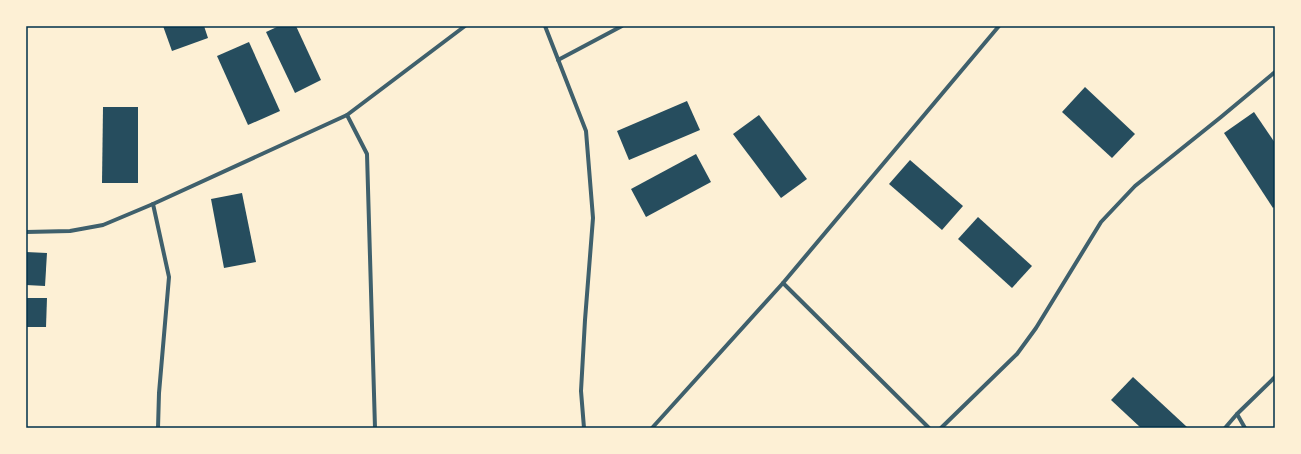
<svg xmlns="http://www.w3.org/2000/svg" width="1301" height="454" viewBox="0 0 1301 454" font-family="'Golos Text',sans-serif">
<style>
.building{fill:#264d5e}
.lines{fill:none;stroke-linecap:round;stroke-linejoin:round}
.minor{stroke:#3f606c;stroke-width:4}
.neatline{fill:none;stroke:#003049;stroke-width:1.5}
</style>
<rect width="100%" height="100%" fill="#fdf0d5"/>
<!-- building -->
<g class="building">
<path d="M163,26H204L208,38L172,51Z"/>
<path d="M279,26H296L321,80L295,93L266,32Z"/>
<path d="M249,42L280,111L248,125L217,56Z"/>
<path d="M1085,87L1135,134L1112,158L1062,112Z"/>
<path d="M687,101L700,130L629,160L617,131Z"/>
<path d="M103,107H138V183H102Z"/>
<path d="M1254,112L1275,143V206L1273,208L1224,133Z"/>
<path d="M759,115L807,179L781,198L733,134Z"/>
<path d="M696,154L711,182L646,217L631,189Z"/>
<path d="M910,160L963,206L942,230L889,184Z"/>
<path d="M242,193L256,262L224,268L211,199Z"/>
<path d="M978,217L1032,266L1012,288L958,239Z"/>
<path d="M26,252L47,253L45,286L26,285Z"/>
<path d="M26,298H47L46,327H26Z"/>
<path d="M1133,377L1187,427L1186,428H1141L1111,400Z"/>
</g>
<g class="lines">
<!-- minor -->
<g class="minor">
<path d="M545,26L586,131L593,218L585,320L581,391L584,428"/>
<path d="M558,60L622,26"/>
<path d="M347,115L367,154L375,428"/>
<path d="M153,204L169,277L159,393L158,428"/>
<path d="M26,232L70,231L103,225L153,204L347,115L465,26"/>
<path d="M783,283L929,428"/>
<path d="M1237,414L1245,428"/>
<path d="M652,428L783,283L999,26"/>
<path d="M941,428L1017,354L1036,328L1101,222L1135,186L1221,117L1275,72"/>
<path d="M1225,428L1237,414L1275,377"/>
</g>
</g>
<!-- border -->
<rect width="1301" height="454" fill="none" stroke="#fdf0d5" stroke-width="54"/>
<rect x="27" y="27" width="1247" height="400" class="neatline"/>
</svg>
